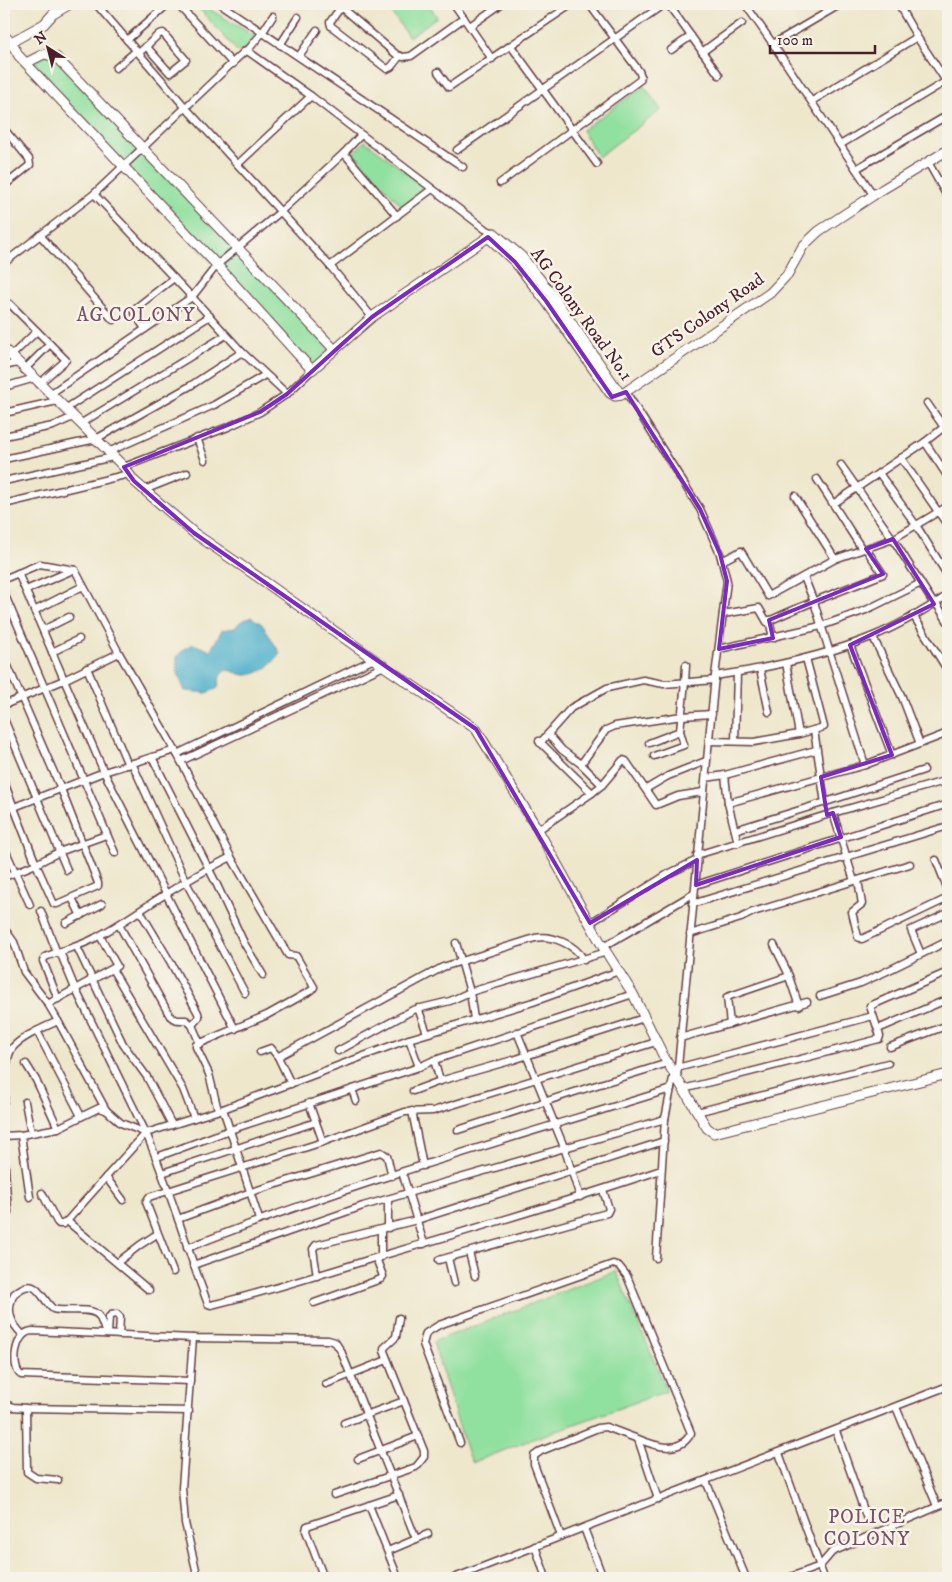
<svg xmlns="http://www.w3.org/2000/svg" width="952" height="1582" viewBox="0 0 952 1582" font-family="'IM FELL DW Pica',serif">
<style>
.green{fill:#90e09f;stroke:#6d8065}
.water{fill:#4db0cc;stroke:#4c687c}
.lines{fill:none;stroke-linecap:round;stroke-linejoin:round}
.street-casing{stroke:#633d43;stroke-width:9}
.secondary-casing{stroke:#633d43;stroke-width:11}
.street{stroke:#fff;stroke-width:6}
.secondary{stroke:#fff;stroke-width:9}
.marked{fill:none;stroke:#7b2cbf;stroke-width:4;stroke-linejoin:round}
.labels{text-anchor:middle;stroke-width:5;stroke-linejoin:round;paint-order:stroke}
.street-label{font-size:18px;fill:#4a1f2b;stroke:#f7f3e8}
.neighbourhood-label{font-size:19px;letter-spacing:1px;fill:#775068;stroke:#f7f3e8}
</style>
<rect width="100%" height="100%" fill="#f7f3e8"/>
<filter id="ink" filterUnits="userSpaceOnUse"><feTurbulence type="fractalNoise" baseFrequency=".02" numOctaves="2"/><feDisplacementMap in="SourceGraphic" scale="10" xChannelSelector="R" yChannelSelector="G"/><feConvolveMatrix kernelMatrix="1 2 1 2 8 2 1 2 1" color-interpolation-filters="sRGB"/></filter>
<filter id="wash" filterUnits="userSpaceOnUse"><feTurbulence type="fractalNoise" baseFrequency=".0096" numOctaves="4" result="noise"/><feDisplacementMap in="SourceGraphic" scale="20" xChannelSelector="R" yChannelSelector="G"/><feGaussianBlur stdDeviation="1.12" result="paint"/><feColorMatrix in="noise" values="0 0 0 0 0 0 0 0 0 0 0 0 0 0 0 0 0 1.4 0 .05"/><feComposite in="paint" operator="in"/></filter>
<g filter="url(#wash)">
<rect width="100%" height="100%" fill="#eee7cc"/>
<!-- green -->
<g class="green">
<path d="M195,4H201L256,37L239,53Z"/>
<path d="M385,4H428L437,17L409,37Z"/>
<path d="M44,54L56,57L334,349L312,370L26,63Z"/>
<path d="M644,86L661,110L598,157L582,130Z"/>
<path d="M365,141L426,187L403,207L353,153Z"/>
<path d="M616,1271L667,1391L533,1439L472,1463L468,1455L433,1342Z"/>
</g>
<!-- water -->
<path class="water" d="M251,617L262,624L280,653C274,664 259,676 244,675C238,674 232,670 225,670L220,676L218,688L207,693L185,691L177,672V656L186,648L193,644L209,650C216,644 217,637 222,630L235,628L240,622Z"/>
</g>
<g filter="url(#ink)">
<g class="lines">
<!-- street casing -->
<g class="street-casing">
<g id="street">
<path d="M96,4L186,108L330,266L372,317"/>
<path d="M178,4L233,64"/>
<path d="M220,4L463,167"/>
<path d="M337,4L397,55L403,57L411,56L464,18"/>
<path d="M454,4L492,59"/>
<path d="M668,4L719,75"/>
<path d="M745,4L773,44L841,4"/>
<path d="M898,4L917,37L946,81"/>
<path d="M341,7L330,22L331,26L387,69L391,67L400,56"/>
<path d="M470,26L501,4"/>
<path d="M127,40L168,4"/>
<path d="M773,44L874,196"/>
<path d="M280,45L298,17"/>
<path d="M511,46L597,164"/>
<path d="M248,50L262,33L273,16"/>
<path d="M671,50L691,36"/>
<path d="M702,52L742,23"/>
<path d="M139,53L159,34L163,33L186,60L170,73L146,46"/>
<path d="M299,56L317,30"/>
<path d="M116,68L136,51"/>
<path d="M438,72L449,87L572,4"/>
<path d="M812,101L917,37"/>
<path d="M4,129L29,159L30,165L4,186"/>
<path d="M840,145L948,80"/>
<path d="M457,150L664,4"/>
<path d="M344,153L397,216"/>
<path d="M928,162L948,198"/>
<path d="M238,164L311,96"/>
<path d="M856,169L948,115"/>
<path d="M500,183L640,80L641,76L639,71L589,4"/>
<path d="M94,194L192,297L242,352L287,394"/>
<path d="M40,235L113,320"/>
<path d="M4,263L94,194L246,50L311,96L485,229L494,233"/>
<path d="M330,266L432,189"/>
<path d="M10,304L66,360L39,384"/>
<path d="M145,329L133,310L174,278"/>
<path d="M11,356L37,331"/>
<path d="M4,366L17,363"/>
<path d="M24,370L50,344"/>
<path d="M4,387L35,378"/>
<path d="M626,392L700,509L720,554L727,581L715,676L677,1077"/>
<path d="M50,394L192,297L217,265L280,212L344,153L361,135"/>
<path d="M927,403L948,433"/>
<path d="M65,409L210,316"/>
<path d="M4,413L57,401"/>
<path d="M80,424L226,335"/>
<path d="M4,436L53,426L73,417"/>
<path d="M197,438L205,460"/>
<path d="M925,442L944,427"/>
<path d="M108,452L214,405L265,375"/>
<path d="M901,458L948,526"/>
<path d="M4,459L96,439L190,386L242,352"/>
<path d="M841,465L893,539L934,604"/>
<path d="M124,467L228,427L260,412L287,394L312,370"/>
<path d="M879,473L916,525L948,576"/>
<path d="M817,479L862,549"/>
<path d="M4,481L113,457"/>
<path d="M144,490L187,473"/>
<path d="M795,496L835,559"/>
<path d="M4,504L129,474"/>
<path d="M833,504L925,442L948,477"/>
<path d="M722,561L741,551L768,596L835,559L893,539L948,506"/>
<path d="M75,570L119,653L175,750L231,857L288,955L296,956L314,987L312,990L267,1015L196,1045V1047L209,1074L218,1110"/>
<path d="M18,573L104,772L235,1029"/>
<path d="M804,577L814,602L865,765"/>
<path d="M4,579L40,564L75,570"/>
<path d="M26,590L73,570"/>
<path d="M4,593L115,853"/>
<path d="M936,603L948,622"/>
<path d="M34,611L83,586"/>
<path d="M723,614L759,608L767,622C804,604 844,590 883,574L866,549"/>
<path d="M913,615L948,671"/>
<path d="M769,620L773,638"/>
<path d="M43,630L69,617"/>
<path d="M873,637L902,697L920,744"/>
<path d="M850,645L892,755"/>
<path d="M719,649L821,626L866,610L921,583"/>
<path d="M52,652L79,639"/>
<path d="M4,657L61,789L98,883V886L57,904H54L36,864L4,782"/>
<path d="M786,663L799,734"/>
<path d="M87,668L128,765"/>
<path d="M760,669L769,712"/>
<path d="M715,676C768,668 821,657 871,637C896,627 925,610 948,595"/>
<path d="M4,705L64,680L119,653"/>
<path d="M4,719L67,870"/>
<path d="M814,730L825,803"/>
<path d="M680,731L685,682L686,665"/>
<path d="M548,734L562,750L581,764L602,785"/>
<path d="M539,741L592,793"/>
<path d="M709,741L754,742L799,734L824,727L806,658"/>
<path d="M735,741L737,673"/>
<path d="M540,743L571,708L607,688L643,680L664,684L715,680"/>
<path d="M649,743L680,731L684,745L654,756"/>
<path d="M177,754L374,659"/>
<path d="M152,757L217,885L244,943L263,975"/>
<path d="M181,761L384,666"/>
<path d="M132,763L186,882L245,993"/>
<path d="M581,764L606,730L615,726L682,716L712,714"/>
<path d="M725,775L728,803L738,843"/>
<path d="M706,778L725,775L816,750"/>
<path d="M646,789L668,776L706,761"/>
<path d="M728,803L865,765L948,733"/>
<path d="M4,811L104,772L175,750"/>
<path d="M833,813L854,881"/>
<path d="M538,830L592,793L602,785L623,760L626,761L656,805L678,796L703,792"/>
<path d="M735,830L829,801L924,770"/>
<path d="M4,847L30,905"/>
<path d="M697,855L833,813L948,780"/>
<path d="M936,860L948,890"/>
<path d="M4,877L36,864L59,852L106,835"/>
<path d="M858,880L862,904L852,912L858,937L862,939L948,898"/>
<path d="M696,885L948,804"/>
<path d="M72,898L81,916"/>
<path d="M692,904L948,826"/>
<path d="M41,911L57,953"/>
<path d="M140,911L171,963L198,1013L199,1017L192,1025L200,1044"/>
<path d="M66,923L102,904"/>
<path d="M590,923L668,874L697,860"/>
<path d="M119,925L170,1016C175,1021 179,1020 186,1020L192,1025"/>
<path d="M4,928L14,942L24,972L48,1004L58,1021"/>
<path d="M690,934L741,918L753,912L910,864"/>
<path d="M456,943L470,992L474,1019"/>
<path d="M774,945L787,971L799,1006"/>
<path d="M77,947L123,1044L147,1077L172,1125"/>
<path d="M603,947L693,894"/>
<path d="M60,952L74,986L146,1133"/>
<path d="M921,954L911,930L948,913"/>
<path d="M112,969L183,1089L194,1118"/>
<path d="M820,996L861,983L885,972L948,941"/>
<path d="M58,999L43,961L45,957C62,950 79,947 95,938C118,926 139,911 161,897C183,883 207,869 231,857"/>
<path d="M48,1004L117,966L100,936"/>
<path d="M418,1008L427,1033"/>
<path d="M730,1024L727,997L789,976"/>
<path d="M878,1029L948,999"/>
<path d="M37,1031L81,1116"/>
<path d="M517,1032L564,1147L580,1197"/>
<path d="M680,1038L807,1002"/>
<path d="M409,1039L419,1067"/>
<path d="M890,1047L948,1025"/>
<path d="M338,1051L413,1010L450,1001L470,992L607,952"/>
<path d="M260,1052L271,1048L278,1057"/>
<path d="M434,1060L440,1081"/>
<path d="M26,1064L36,1080L58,1128"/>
<path d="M677,1068L873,1016"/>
<path d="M291,1084L279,1059V1056L443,967L535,938C552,935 575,944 584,960"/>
<path d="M352,1089L356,1101"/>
<path d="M683,1089L879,1039L880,1036L870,1006L948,972"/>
<path d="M413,1091L440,1081L513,1060L644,1018"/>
<path d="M4,1101C5,1085 4,1065 11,1050C18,1038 45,1027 58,1021L106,1110"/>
<path d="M25,1102L31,1133"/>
<path d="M309,1103L323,1142"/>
<path d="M223,1109L259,1219"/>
<path d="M412,1111L423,1166"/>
<path d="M697,1112L888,1063"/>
<path d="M458,1130L587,1088L668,1063"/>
<path d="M21,1135L30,1197"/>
<path d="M4,1136L21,1135L58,1128L99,1108L106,1110L121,1123L146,1133C170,1189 186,1247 208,1304L211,1305C266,1292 320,1275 374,1258C470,1230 566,1202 661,1170"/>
<path d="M4,1154L8,1212"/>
<path d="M157,1157L230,1130L419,1067L432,1061L633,994"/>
<path d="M402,1172L424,1244"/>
<path d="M162,1173L316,1122"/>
<path d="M106,1177L67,1221L149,1290"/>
<path d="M42,1193L57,1222L59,1224H63L67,1221"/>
<path d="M123,1200L106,1177L146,1133L223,1109L409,1039L533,1002L619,971"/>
<path d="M388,1200V1228"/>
<path d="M178,1219L251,1192L381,1152L387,1156L392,1176"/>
<path d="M381,1230V1257"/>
<path d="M187,1248C345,1185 509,1139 671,1089"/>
<path d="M469,1252L475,1276"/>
<path d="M448,1258L454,1283"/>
<path d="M656,1258L665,1119L674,1073"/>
<path d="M439,1260L607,1213L609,1209L603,1190"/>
<path d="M118,1262L140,1245L157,1234"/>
<path d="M193,1265L363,1206L665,1119"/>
<path d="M173,1272L146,1202L149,1197L323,1142L405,1112L433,1111L656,1042"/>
<path d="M317,1276L313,1249L316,1245L417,1220L664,1141"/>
<path d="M314,1303L381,1279L383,1276L376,1258"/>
<path d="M22,1334C10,1322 6,1310 14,1294C36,1274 40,1297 53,1309C65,1313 89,1306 98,1315C102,1320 104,1329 106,1334"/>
<path d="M108,1334L109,1317L111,1315L117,1314L120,1317L119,1335"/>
<path d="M193,1338L182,1488L185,1523L198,1578"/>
<path d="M190,1381L21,1375C11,1369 14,1332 32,1331L193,1338L328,1340L335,1342L341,1351L416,1539"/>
<path d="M326,1384L387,1360"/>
<path d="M4,1403L13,1407L26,1408L189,1411"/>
<path d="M896,1407L937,1506"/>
<path d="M26,1408L27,1472L36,1478L58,1480"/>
<path d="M344,1423L404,1401"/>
<path d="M836,1431L867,1519"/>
<path d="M460,1443L423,1344L426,1333L439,1325L613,1264L619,1266L627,1276L691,1433C680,1455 655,1446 638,1439"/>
<path d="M779,1453L824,1578"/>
<path d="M358,1459L418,1436"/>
<path d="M706,1481L746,1578"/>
<path d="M334,1495L416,1467L424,1457V1451L384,1351V1348L396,1337L399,1318"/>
<path d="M369,1505L398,1578"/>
<path d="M584,1528L603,1578"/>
<path d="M561,1536L534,1464V1456L541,1451L598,1428L606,1427L638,1439L658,1499"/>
<path d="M535,1546L546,1578"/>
<path d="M388,1551L428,1534"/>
<path d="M243,1578H248"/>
<path d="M324,1578L306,1531L307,1526L399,1495"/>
<path d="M454,1578L948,1386"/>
<path d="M788,1578L820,1566L832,1552L948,1502"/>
</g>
</g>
<!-- secondary casing -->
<g class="secondary-casing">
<g id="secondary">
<path d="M4,36L11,42L19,56L217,265L312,370L372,317L494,233L522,257L551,293L621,395"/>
<path d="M4,46L44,24L53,14L70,4"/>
<path d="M26,63L44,54L56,57L334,349"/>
<path d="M488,237L515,262L546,301L610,393L615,396L621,395L770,293L787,275L803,246L819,231L883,189L948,150"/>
<path d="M4,349L35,378L124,467L134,481L194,533L258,577L385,667L476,729L538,830L603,947L633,994L664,1057L707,1128L714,1133L948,1074"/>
</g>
</g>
<!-- street -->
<use href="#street" class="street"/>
<!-- secondary -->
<use href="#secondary" class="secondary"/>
</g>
</g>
<!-- marked area -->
<path class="marked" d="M488,237L515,262L546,301L612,397L626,392L700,509L720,554L727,581L719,649L773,638L769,620L883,574L866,549L893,539L934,604L850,645L892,755L821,777L827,815L833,813L841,837L696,885L697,860L590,923L476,729L194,533L134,481L124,467L260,412L287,394L372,317Z"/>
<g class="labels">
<!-- street labels -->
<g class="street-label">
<text transform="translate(582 314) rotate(54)" y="6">AG Colony Road No.1</text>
<text transform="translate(707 315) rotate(-35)" y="6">GTS Colony Road</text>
</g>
<!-- neighbourhood labels -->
<g class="neighbourhood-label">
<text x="136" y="321">AG COLONY</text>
<text x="867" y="1523">POLICE<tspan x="867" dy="22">COLONY</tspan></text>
</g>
</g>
<!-- margin -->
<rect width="952" height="1582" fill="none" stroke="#f7f3e8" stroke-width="20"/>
<!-- north arrow -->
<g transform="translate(48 48) rotate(324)" stroke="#f7f3e8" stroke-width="4" paint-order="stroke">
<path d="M0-4L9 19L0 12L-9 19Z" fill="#4a1f2b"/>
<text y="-8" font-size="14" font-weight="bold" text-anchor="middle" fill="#4a1f2b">N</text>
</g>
<!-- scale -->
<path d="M770 45v8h105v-8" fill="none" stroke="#4a1f2b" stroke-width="2.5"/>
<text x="777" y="45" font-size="15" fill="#4a1f2b" stroke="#f7f3e8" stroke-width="4" paint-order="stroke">100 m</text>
</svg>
